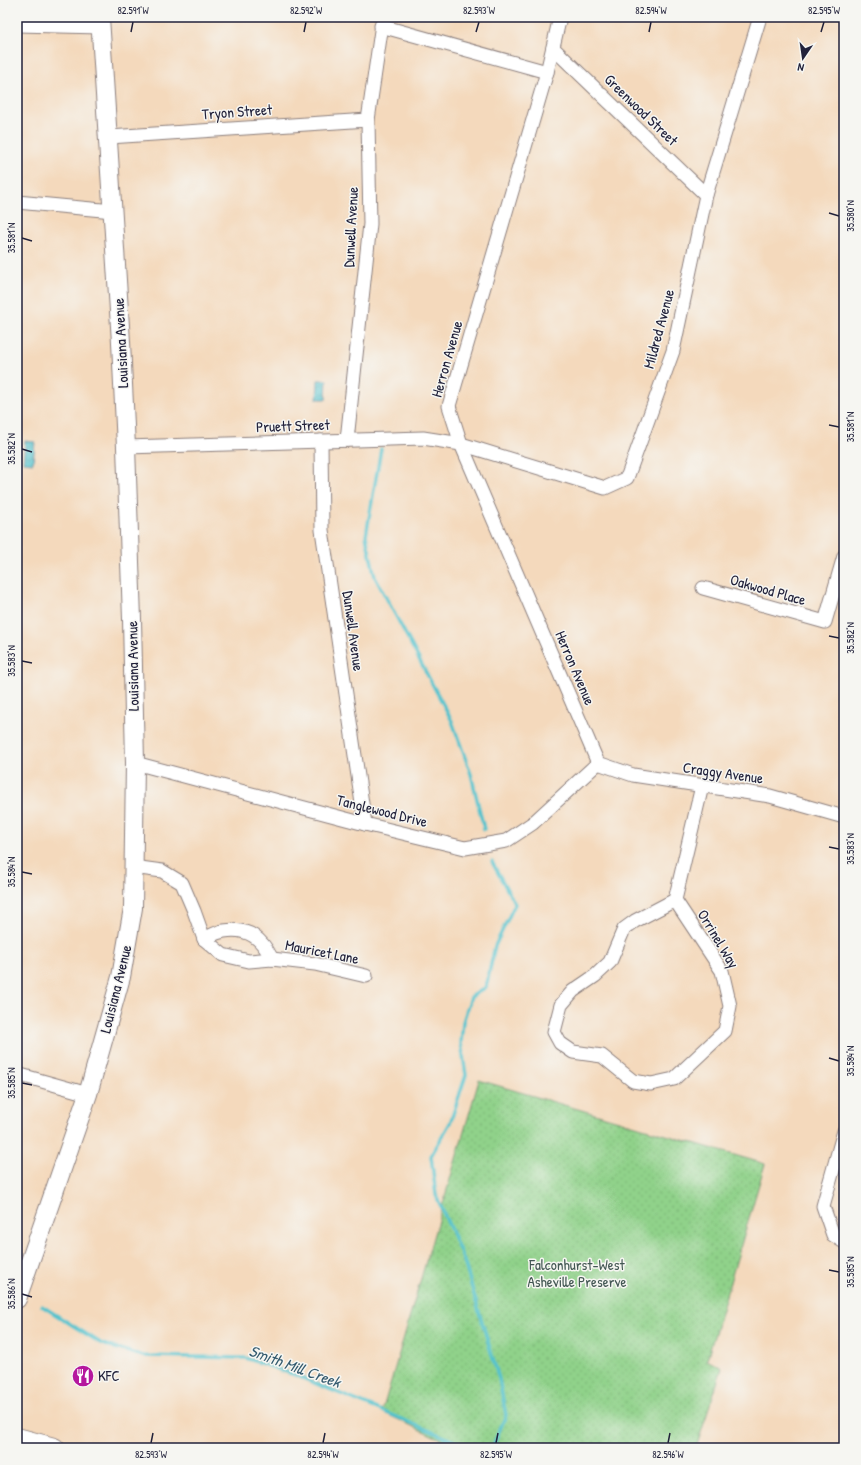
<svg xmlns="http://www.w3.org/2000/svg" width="861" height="1465" viewBox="0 0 861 1465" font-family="'Patrick Hand',sans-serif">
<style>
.park{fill:url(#park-dots);stroke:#597a62}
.water{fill:url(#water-waves);stroke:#3c7284}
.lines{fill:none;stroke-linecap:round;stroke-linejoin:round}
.stream{stroke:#56c3cd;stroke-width:3.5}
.street-casing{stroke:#8b7e7c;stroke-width:15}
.secondary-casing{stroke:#8b7e7c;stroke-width:20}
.primary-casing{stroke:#8b7e7c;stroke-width:22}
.street{stroke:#fff;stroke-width:13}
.secondary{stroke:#fff;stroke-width:18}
.primary{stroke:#fff;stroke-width:20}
.ticks{fill:none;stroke:#22223b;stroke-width:1.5}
.labels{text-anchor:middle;stroke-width:3;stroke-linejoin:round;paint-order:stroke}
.street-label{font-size:15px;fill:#22223b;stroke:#f6f6f2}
.park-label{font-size:15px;fill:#435753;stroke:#f6f6f2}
.poi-label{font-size:15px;fill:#22223b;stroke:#f6f6f2;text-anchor:start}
.water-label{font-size:16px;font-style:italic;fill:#345a6e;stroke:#f6f6f2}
.neatline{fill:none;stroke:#22223b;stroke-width:1.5}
.ticks-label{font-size:10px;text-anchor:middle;fill:#22223b}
</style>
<defs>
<pattern id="park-dots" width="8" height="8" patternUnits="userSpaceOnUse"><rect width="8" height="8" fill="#90d28a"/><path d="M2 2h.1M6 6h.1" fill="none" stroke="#7cb478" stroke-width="1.8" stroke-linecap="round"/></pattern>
<pattern id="water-waves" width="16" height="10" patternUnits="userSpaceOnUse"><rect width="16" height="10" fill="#56c3cd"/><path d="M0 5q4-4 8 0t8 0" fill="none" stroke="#4ba7b1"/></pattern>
</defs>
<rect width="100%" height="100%" fill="#f6f6f2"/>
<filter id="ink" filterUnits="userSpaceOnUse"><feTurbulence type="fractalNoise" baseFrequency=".025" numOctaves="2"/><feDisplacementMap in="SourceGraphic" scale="8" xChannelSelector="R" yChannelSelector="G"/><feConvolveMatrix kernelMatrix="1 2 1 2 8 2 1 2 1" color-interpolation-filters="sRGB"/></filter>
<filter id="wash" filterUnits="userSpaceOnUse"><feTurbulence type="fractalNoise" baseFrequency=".012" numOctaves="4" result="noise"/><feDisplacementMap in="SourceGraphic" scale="16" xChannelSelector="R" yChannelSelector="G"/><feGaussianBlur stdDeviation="0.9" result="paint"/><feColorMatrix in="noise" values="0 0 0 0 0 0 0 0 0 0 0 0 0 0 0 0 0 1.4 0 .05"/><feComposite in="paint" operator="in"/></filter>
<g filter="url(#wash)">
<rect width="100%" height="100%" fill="#f4d9bc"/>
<!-- park -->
<path class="park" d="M479,1080L765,1164L707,1360L722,1368L696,1448H460L382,1412Z"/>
<!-- water -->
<g class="water">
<path d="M318,380H327L326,399H317Z"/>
<path d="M25,441L35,442L33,463L23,462Z"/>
</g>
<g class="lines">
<!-- stream -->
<g class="stream">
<path d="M381,449L366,536L375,577L452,721L471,774L484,829"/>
<path d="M492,862L515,904L495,946L486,987L471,997L463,1022L461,1043L466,1075L450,1123L431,1156L436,1195L464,1261L499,1379L506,1415L492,1448"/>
<path d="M42,1306L102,1344L143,1356L246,1358L292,1374L472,1448"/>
</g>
</g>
</g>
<g filter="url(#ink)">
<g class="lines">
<!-- street casing -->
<g class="street-casing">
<g id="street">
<path d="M560,17L547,72L449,406L461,444L598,763"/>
<path d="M17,25L101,27"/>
<path d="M381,26L547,72"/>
<path d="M553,48L706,195"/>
<path d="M109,137L368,120"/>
<path d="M17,202L113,211"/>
<path d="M347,440L370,224L368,120L383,17"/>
<path d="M321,441L322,530L365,824"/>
<path d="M126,447L423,438L461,444L605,488L627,478L673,351L706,195L760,17"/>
<path d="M703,588L825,622L844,556"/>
<path d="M135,763L365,824L465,848L506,841L533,823L598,763"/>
<path d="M598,763L633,775L770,796L844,817"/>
<path d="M133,867L162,871L182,883L194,911L204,939L223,955L249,961L272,959L315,964L366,976"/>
<path d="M675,900L722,971L730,1006L725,1031L674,1079L651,1084L633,1081L602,1056L573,1052L560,1043L554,1032L561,1005L573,991L595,976L610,962L624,929L635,921L675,900L702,786"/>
<path d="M204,939C210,936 217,932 224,931C249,927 262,939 272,959"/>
<path d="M17,1074L88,1094"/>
<path d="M844,1131L823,1206L833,1235L844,1242"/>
</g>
</g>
<!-- secondary casing -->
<g class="secondary-casing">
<path id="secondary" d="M17,1299L88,1094L121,977L133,908L135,763L132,619L126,447L121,342L100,17"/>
</g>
<!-- primary casing -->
<g class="primary-casing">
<path id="primary" d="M17,1438L54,1448"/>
</g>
<!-- street -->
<use href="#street" class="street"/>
<!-- secondary -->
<use href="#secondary" class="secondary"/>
<!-- primary -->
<use href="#primary" class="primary"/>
</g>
</g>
<!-- ticks -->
<path class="ticks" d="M131,32L133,22M304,32L306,22M476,32L479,22M649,32L651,22M821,32L824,22M829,213L839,216M22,238L32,241M829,425L839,427M22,449L32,452M829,636L839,638M22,661L32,663M829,847L839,849M22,872L32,874M829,1058L839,1061M22,1083L32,1085M829,1270L839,1272M22,1294L32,1297M151,1443L153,1433M323,1443L325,1433M496,1443L498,1433M668,1443L670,1433"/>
<!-- icons -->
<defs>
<g id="restaurant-disc" transform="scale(1.15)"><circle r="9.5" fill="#b5179e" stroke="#f6f6f2"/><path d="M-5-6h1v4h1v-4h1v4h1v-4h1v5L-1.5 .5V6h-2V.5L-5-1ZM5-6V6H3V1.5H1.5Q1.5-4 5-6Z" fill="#fff"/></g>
</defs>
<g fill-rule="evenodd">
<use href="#restaurant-disc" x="83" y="1376"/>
</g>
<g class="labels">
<!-- street labels -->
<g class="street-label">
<text transform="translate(641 110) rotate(44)" y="5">Greenwood Street</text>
<text transform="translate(237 112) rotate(-4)" y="5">Tryon Street</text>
<text transform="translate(351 227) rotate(-87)" y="5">Dunwell Avenue</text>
<text transform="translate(659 329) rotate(-75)" y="5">Mildred Avenue</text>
<text transform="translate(121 343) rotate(-93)" y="5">Louisiana Avenue</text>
<text transform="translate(447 359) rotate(-74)" y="5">Herron Avenue</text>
<text transform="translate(293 426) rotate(-2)" y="5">Pruett Street</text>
<text transform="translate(768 590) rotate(16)" y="5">Oakwood Place</text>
<text transform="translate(353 631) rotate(82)" y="5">Dunwell Avenue</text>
<text transform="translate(133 666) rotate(-91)" y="5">Louisiana Avenue</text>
<text transform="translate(575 668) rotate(67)" y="5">Herron Avenue</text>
<text transform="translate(723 773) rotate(8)" y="5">Craggy Avenue</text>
<text transform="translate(382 811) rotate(14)" y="5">Tanglewood Drive</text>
<text transform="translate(718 939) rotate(59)" y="5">Orrinel Way</text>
<text transform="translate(322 952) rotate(11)" y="5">Mauricet Lane</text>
<text transform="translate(116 989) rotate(-76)" y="5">Louisiana Avenue</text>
</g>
<!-- park labels -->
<g class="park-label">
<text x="577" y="1270">Falconhurst-West<tspan x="577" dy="17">Asheville Preserve</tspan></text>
</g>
<!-- poi labels -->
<g class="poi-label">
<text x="98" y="1381">KFC</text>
</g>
<!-- water labels -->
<g class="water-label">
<text transform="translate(295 1366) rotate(20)" y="6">Smith Mill Creek</text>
</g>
</g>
<!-- margin -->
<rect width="861" height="1465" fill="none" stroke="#f6f6f2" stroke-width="44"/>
<!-- north arrow -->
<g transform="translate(803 58) rotate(193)" stroke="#f6f6f2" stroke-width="3" paint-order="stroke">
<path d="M0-3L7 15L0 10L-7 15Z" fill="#22223b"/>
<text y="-6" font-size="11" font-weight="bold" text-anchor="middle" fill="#22223b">N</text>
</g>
<rect x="22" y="22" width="817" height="1421" class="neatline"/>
<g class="ticks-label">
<text x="133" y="14">82.591°W</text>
<text x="306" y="14">82.592°W</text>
<text x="479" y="14">82.593°W</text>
<text x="651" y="14">82.594°W</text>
<text x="824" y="14">82.595°W</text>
<text transform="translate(850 216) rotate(-90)" y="4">35.580°N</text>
<text transform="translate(11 238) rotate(-90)" y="4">35.581°N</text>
<text transform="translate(850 427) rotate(-90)" y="4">35.581°N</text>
<text transform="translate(11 449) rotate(-90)" y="4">35.582°N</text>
<text transform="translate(850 638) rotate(-90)" y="4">35.582°N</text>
<text transform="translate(11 661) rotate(-90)" y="4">35.583°N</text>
<text transform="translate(850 849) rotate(-90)" y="4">35.583°N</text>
<text transform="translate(11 872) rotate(-90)" y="4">35.584°N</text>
<text transform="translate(850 1061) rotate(-90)" y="4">35.584°N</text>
<text transform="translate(11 1083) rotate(-90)" y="4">35.585°N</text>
<text transform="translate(850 1272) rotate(-90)" y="4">35.585°N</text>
<text transform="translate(11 1294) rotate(-90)" y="4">35.586°N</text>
<text x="151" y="1458">82.593°W</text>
<text x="323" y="1458">82.594°W</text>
<text x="496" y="1458">82.595°W</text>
<text x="668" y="1458">82.596°W</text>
</g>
</svg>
